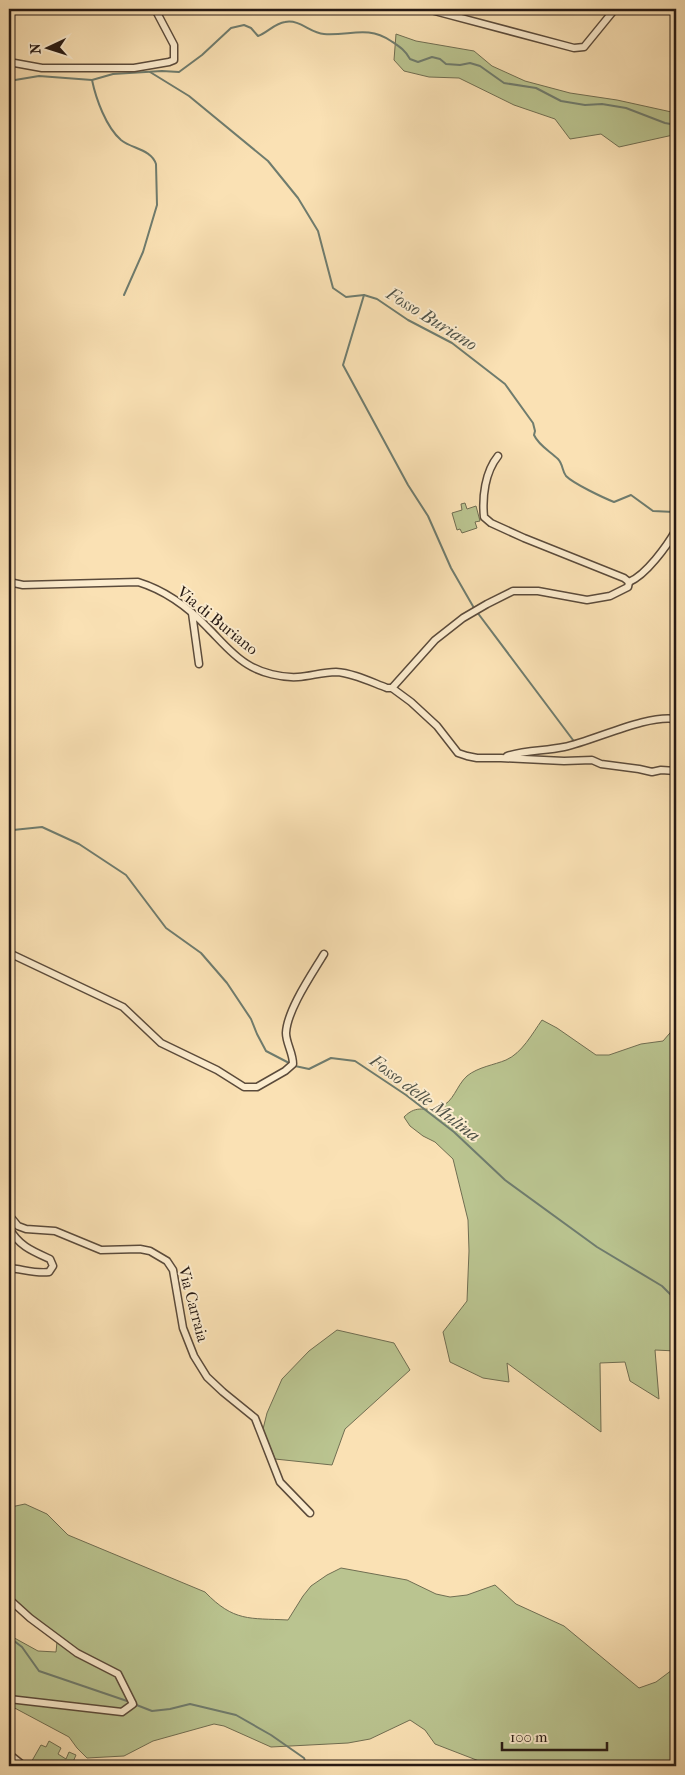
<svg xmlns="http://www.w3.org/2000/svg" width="685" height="1775" viewBox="0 0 685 1775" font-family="'IM FELL French Canon',serif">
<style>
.green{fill:#bac490;stroke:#706e52}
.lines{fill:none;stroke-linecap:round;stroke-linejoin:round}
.stream{stroke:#6f7c6e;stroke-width:2}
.street-casing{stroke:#5b4b3b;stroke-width:9}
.street{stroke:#fcecce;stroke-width:6}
.labels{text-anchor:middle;stroke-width:4;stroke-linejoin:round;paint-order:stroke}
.street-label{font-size:16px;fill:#261913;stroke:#fcecce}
.water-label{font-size:18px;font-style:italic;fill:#505348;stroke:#fcecce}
</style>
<rect width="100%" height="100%" fill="#fae1b4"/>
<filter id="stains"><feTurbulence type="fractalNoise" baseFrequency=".004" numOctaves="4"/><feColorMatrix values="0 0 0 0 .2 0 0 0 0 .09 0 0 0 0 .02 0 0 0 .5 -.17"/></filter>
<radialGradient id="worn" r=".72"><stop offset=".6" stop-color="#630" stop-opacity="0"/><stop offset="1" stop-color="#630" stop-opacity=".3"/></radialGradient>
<!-- green -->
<g class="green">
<path d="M396,34L416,41L474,51L492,66L525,81L570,93L617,100L676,113V136L673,135L619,147L601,134L570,139L555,119L514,105L459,78L429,77L404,71L394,60Z"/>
<path d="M465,503L467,509L476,506L480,521L475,522L477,528L462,533L460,529L457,530L452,513L462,510L461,504Z"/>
<path d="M542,1020L557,1028L596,1055H609L641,1044L663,1041L676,1026V1351L655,1350L659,1399L630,1381L625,1362L600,1363L601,1432L507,1363L509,1382L483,1378L450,1362L443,1332L467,1301L469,1251L468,1220L453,1159L435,1142L423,1136L410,1126L404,1117C418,1103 425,1113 440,1107C454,1102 456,1086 467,1076C478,1067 494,1065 506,1060C522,1053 532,1034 542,1020Z"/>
<path d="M337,1330L394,1343L410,1370L345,1429L332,1465L275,1459L263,1429L267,1413L282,1379L309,1351Z"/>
<path d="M25,1504L47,1514L68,1535L205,1592C234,1622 249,1618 288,1620L303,1596L311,1586L327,1575L341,1568L407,1580L436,1594L450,1597L467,1595L495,1585L516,1604L564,1626L639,1688L656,1682L676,1667V1766H492L435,1744L425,1730L410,1720L370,1739L348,1743L271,1747L224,1726L214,1724L153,1741L124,1756L87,1758L77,1748L69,1737L9,1705V1635L38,1651L56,1652L57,1642L11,1595L9,1583V1510L11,1507Z"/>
<path d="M49,1741L61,1748L58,1754L66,1759L69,1752L76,1755L73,1762L80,1766H29L41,1745L46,1747Z"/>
</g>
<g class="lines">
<!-- stream -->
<g class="stream">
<path d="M150,72L189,96L268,161L298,198L318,231L333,288L346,297L364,295L377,299L408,320L452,343L505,384L533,423L535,431L534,435C539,446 550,451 558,459C563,464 562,471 566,476C574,484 604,498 614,502L631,495L653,511L674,512"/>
<path d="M92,80C96,99 106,127 121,140C132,149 151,149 156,164L157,205L143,252L124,295"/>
<path d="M9,81L39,76L92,80L113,74L162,71L179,72L202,55L231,28L244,25L251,28L258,36C267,33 275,23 285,22C300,19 310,33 324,34C350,36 367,25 391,41C400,47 405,50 410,59L418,62L432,57L440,59L446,64L460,65L470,63L480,66L504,83L536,88L561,101L585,105L602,104L626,108L665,123L676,125"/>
<path d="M364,295L343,365L408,485L428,516L451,568L474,608L573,740"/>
<path d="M9,829L13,830L42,827L79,844L126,875L166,928L201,953L227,983L251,1019L257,1034L266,1051L291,1064"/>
<path d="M295,1066L309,1069L331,1058L355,1061L406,1095L454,1132L505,1180L597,1247L662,1286L676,1300"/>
<path d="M9,1637L22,1647L39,1671L130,1702"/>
<path d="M134,1704L152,1711L170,1709L190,1704L236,1715L271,1735L304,1758L307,1766"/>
</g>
<!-- street casing -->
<g class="street-casing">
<g id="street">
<path d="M427,9L574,48L584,47L615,9"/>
<path d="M675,9H676"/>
<path d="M9,62L42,68H134L169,62L174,60V45L155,9"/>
<path d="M498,456C485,472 482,497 484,517L491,523L524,538L624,578L629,582"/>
<path d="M9,582L23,585L138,582C164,590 189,608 208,628C220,640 232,655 247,664C261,673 282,678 298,677C311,676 323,672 336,672C353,673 371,682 387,688H392L411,702L437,726L458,753L467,756L477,758H501L564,761L592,760L601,764L639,769L652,772L661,770L676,771"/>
<path d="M629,582C646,575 667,546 676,530"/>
<path d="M192,613L199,664"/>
<path d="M392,688L435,640L463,618L487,604L513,591H538L587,600L610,596L628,587L629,582"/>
<path d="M507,756C526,750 545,751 564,747C596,740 647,714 676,719"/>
<path d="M9,953L123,1007L161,1043L217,1070L244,1087H257L285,1071L293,1064C293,1053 286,1043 286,1033C287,1010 312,974 324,954"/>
<path d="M9,1215L18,1226L26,1229L55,1231L101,1250L140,1249L150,1251L167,1261L173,1270L183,1328L194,1356L207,1377L223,1392L255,1418L280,1482L310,1513"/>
<path d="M9,1228C19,1246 32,1251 50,1259L53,1266L49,1272C36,1274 22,1269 9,1268"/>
<path d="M9,1599L30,1618L77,1653L118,1674L133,1704L122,1712L9,1699"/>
<path d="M9,1754L24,1766"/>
</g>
</g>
<!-- street -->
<use href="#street" class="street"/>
</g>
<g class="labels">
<!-- street labels -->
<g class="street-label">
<text transform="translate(218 620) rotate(39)" y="6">Via di Buriano</text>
<text transform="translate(194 1304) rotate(75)" y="6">Via Carraia</text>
</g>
<!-- water labels -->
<g class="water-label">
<text transform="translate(432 319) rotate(32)" y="6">Fosso Buriano</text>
<text transform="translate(425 1098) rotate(37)" y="6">Fosso delle Mulina</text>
</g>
</g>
<!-- margin -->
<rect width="685" height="1775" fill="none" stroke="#fae1b4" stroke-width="30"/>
<rect x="10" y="10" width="665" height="1755" fill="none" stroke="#261913" stroke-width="2.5"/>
<rect x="15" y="15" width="655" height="1745" fill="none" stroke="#261913"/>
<!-- north arrow -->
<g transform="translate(48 48) rotate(266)" stroke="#fcecce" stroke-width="4" paint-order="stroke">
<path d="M0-4L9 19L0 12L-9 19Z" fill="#261913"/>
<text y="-8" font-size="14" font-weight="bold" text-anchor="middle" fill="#261913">N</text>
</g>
<!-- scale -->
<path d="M502 1742v8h105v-8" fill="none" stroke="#261913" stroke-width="2.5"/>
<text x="510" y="1742" font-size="15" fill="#261913" stroke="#fcecce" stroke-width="4" paint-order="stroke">100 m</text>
<rect width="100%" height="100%" filter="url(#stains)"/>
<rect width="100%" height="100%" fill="url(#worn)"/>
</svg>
